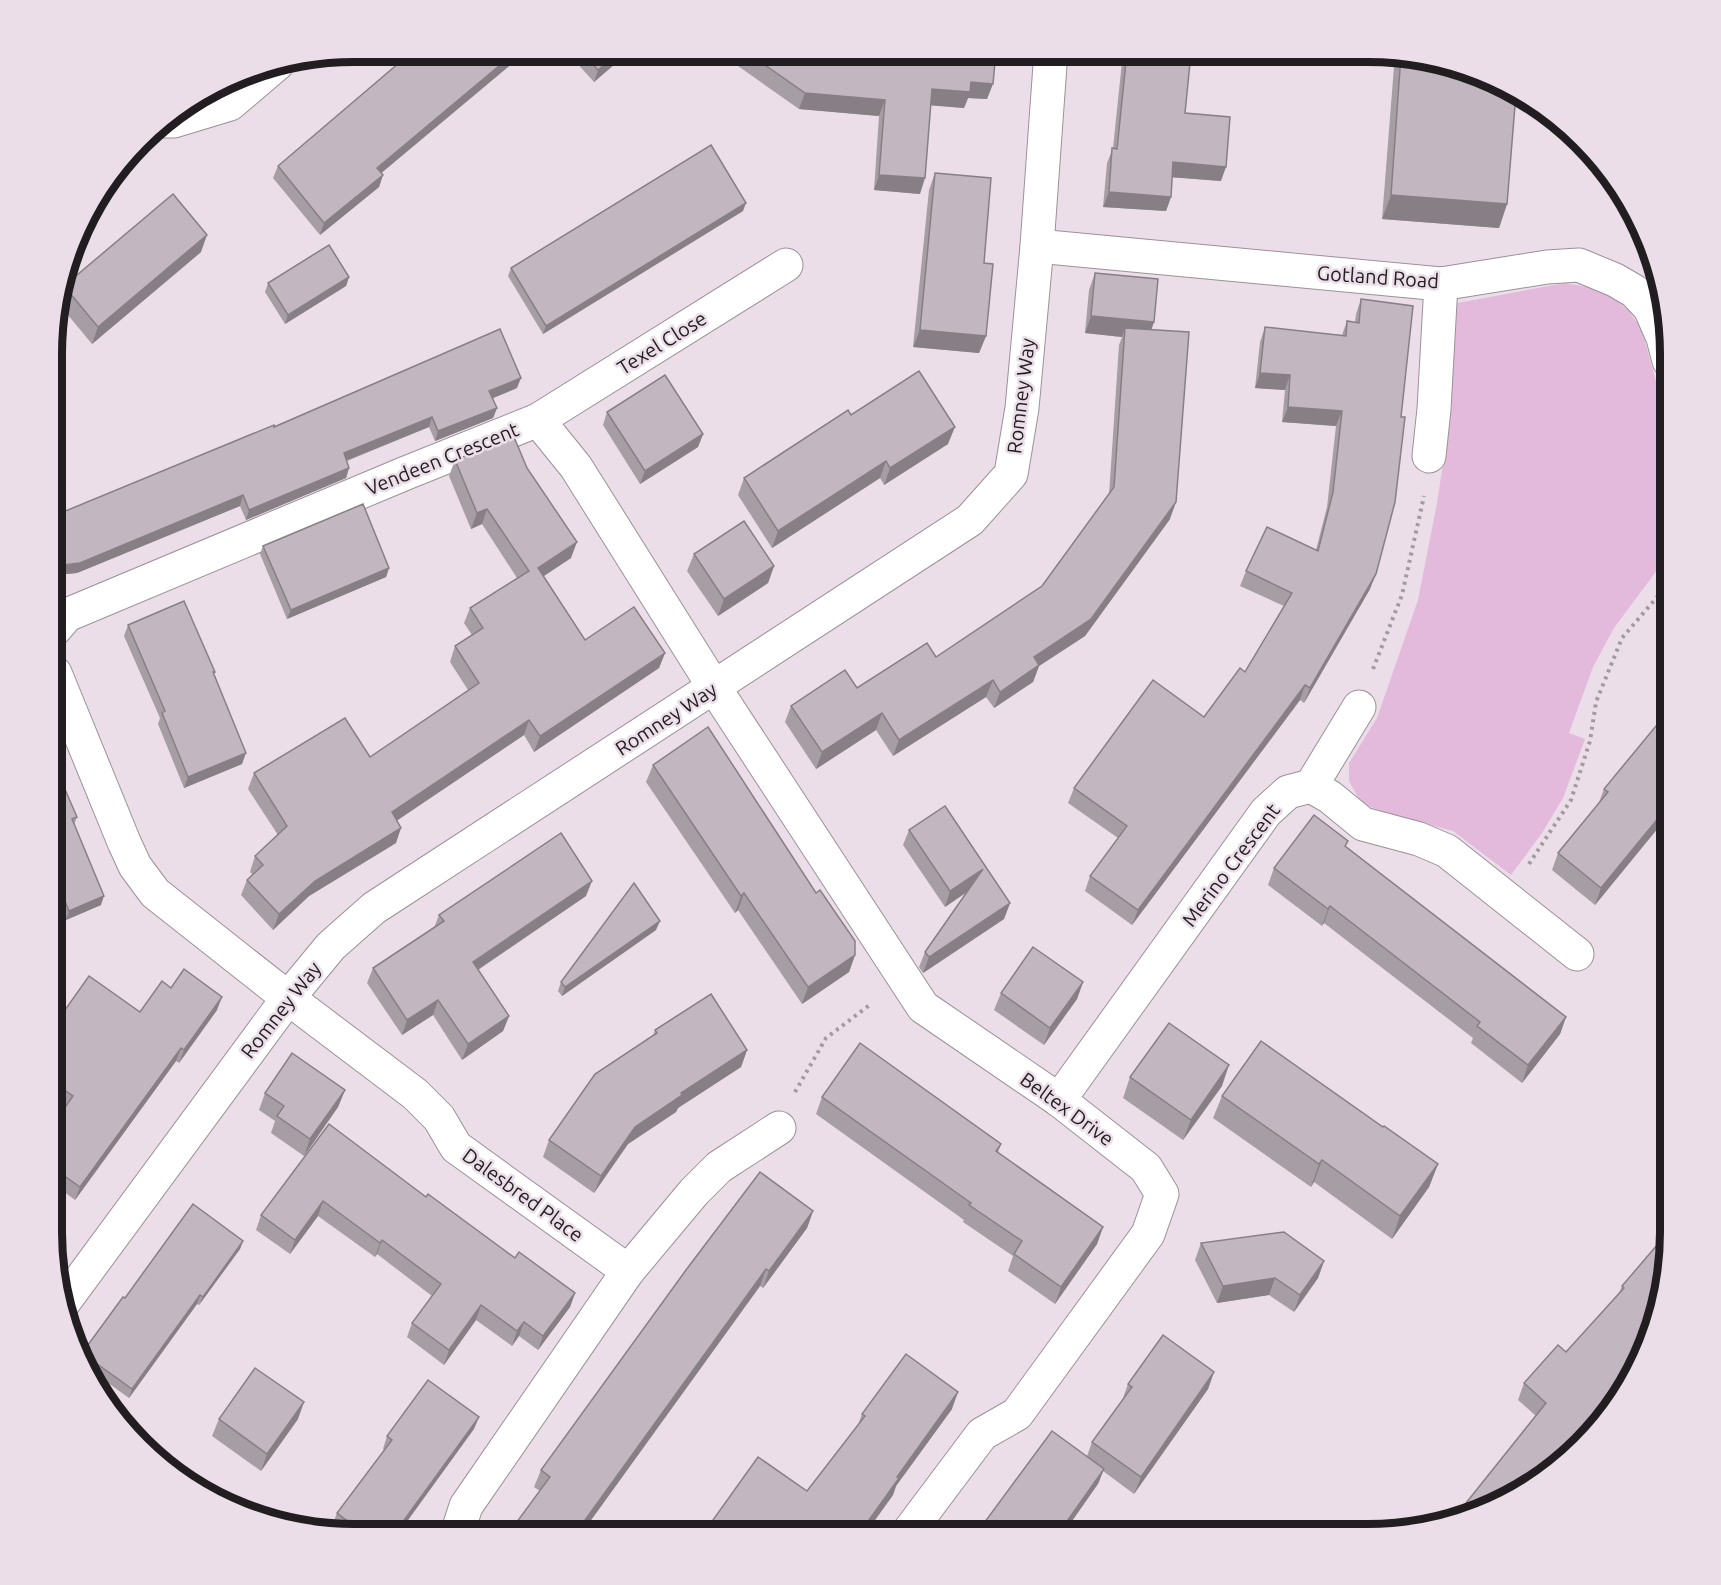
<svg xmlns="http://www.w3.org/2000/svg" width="1721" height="1585" viewBox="0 0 1721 1585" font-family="Ubuntu,sans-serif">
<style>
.green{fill:#e3badc}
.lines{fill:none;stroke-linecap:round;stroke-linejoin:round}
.street-casing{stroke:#9c9099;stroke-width:35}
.path{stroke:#a399a0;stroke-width:4;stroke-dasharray:3 4.5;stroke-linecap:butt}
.street{stroke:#fff;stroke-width:33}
.wall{fill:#a79da5}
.shaded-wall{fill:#887f86}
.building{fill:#c2b6c0;stroke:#887f86;stroke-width:1.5}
.labels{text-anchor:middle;stroke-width:5;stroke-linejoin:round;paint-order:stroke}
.street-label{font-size:20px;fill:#211d20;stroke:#ebdee8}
.rim{fill:none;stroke:#211d20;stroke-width:8}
</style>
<rect width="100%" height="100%" fill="#ebdee8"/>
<!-- green -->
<path class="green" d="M1565,283L1588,287L1609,294L1628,310L1641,328L1669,427V554L1614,628L1593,667L1569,733L1585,739L1563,798L1542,833L1511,875L1453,831L1387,813L1368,806L1359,799L1349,781V763L1377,718L1418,600L1437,503L1452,405V304Z"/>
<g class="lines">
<!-- street casing -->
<g class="street-casing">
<g id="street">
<path d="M164,121H174L230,104L277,64"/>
<path d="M1037,246L1441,284L1547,267L1579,265L1615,280L1634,291L1650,308L1663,338L1669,361"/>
<path d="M538,420L786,265"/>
<path d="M1429,456L1434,409L1441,284"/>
<path d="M55,629L67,615L406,473L538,420L576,467L714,687L923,1007L1059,1100L1146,1168L1162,1194L1148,1234L1017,1414L982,1434L907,1534"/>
<path d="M55,673L124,842L135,866L155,893L288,998L415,1094L439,1118L456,1147L628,1271"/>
<path d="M1311,786L1359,707"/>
<path d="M1059,1100L1266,812L1288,792L1311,786L1330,797L1363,824L1419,839L1447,851L1577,954"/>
<path d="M64,1302L288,998L331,946L374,908L970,520L1011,474L1022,408L1037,246L1051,51"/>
<path d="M457,1534L466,1506L628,1271L694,1192L719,1167L779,1128"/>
</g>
</g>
<!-- path -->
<g class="path">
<path d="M1373,669L1402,595L1424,496"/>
<path d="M1529,864L1571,800L1590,741L1596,702L1622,638L1670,582"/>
<path d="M795,1092L826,1038L871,1004"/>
</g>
<!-- street -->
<use href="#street" class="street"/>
</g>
<!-- wall -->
<g class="wall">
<path d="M413,51H527L381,173L383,175L379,187L320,235L273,178L278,166Z"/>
<path d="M566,51H625L623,57L594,82Z"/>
<path d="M731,51H996L987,99L968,98L964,108L931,105L920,194L874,190L879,116L799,109L728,59Z"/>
<path d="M1123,52H1182L1181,62L1185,113L1221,181L1172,177L1171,197L1166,211L1103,207L1107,163L1113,148Z"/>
<path d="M1395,54L1501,82L1507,204L1499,228L1382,219Z"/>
<path d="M935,173L984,263L986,336L979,353L913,347L929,190Z"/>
<path d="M743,211L543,334L508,276L511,268Z"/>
<path d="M201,252L92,344L58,303L64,286Z"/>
<path d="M1095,273L1154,322L1151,330L1170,519L1085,636L1039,666L1033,682L994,708L986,697L893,756L876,730L816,769L785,722L791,706L857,688L936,657L1042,586L1109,495L1119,345L1122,337L1085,333L1089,290Z"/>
<path d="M349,277L346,286L285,324L265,292L268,283Z"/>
<path d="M1361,299L1370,589L1304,703L1300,700L1132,925L1085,891L1090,876L1118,838L1068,803L1074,788L1204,717L1245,672L1284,606L1240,586L1246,571L1316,550L1327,507L1336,426L1282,422L1285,390L1255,388L1260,342L1265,327L1342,335L1347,321L1355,322L1356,314Z"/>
<path d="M517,388L493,398L497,408L493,418L435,441L429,427L347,461L349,468L346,478L246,520L240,506L77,573L55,575L56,502L63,512L274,427Z"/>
<path d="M607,412L703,434L698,447L640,484L603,425Z"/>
<path d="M851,415L948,444L884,485L880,478L772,548L738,495L744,478Z"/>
<path d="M455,460L527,468L571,558L544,576L585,640L665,653L659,668L534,752L524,735L397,820L396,843L309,896L273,930L241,895L247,880L253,875L250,872L255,856L278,835L248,789L254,773L370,757L468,690L450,662L455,646L472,635L464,623L470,608L517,578L482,524L471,529L449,476Z"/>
<path d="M263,546L389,568L386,577L287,619L260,554Z"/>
<path d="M694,554L774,566L768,583L718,616L687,571Z"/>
<path d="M128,625L215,672L214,674L242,764L184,788L158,724L160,718L124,636Z"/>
<path d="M1670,709V819L1660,830L1658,828L1595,905L1552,870L1558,853L1598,805L1604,789Z"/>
<path d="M54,764L77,817L74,825L101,905L66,920L54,890Z"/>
<path d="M653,765L816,893L855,955L849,972L802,1004L738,910L735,913L646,782Z"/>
<path d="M909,830L1010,903L1004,919L923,973L919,967L925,952L967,892L945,907L903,845Z"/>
<path d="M1346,847L1566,1017L1560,1034L1522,1083L1471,1043L1473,1038L1324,923L1322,926L1268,885L1274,868Z"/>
<path d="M586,896L478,970L509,1016L503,1031L462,1060L433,1015L402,1035L367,983L373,968L434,928L439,915Z"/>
<path d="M656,930L562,996L558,991L561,982Z"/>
<path d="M1083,982L1077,999L1044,1045L994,1010L1001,993Z"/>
<path d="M171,988L217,1010L179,1063L176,1061L75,1200L52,1183V1126L65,1107L52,1098L53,1027L140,1012Z"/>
<path d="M655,1030L747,1050L741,1067L678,1108L676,1112L628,1144L594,1193L543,1157L549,1140L653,1036Z"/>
<path d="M1130,1077L1222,1086L1183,1140L1123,1098Z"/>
<path d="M345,1090L338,1107L304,1156L271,1133L275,1121L259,1110L265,1093Z"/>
<path d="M1222,1096L1383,1127L1438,1164L1429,1187L1392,1239L1314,1182L1311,1187L1213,1118Z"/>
<path d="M822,1097L1001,1144L998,1153L1103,1227L1097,1244L1055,1304L1008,1271L1013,1256L963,1222L964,1220L816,1114Z"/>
<path d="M329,1124L426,1197L515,1258L575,1293L570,1307L538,1350L519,1336L512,1346L476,1320L444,1365L407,1337L412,1323L432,1296L377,1254L375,1257L318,1216L290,1254L256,1230L261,1215Z"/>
<path d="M813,1211L807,1228L763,1288L760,1286L581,1534H508L540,1491L534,1487L541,1470Z"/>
<path d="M243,1241L240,1249L199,1305L197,1304L129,1398L86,1367L80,1357L82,1353L125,1298Z"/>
<path d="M1201,1243L1324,1261L1318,1278L1294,1312L1269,1295L1217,1303L1195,1260Z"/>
<path d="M1622,1286L1660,1309L1536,1416L1518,1400L1524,1383L1566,1352L1619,1293Z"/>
<path d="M1214,1372L1208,1389L1134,1494L1103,1471L1098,1484L1087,1456L1092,1442L1122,1401L1128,1384Z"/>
<path d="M952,1409L896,1486L893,1495L865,1534H703L807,1491L858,1425L862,1414Z"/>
<path d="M219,1419H298L261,1471L212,1436Z"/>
<path d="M474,1429L338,1530L332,1526L337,1513L384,1450L383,1449L387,1436Z"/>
</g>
<!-- shaded-wall -->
<g class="shaded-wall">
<path d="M517,51H527L373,180L377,168Z"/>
<path d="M620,51H625L623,57L594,82L598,70Z"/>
<path d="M971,82L993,84L987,99L968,98L964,108L926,105L932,89Z"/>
<path d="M805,93L885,100L879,116L799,109Z"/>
<path d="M1173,162L1226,167L1221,181L1168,177Z"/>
<path d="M383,175L379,187L320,235L324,223Z"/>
<path d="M879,175L925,178L920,194L874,190Z"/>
<path d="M1109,192L1171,197L1166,211L1103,207Z"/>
<path d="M1391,195L1507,204L1499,228L1382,219Z"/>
<path d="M746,203L743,211L543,334L546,326Z"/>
<path d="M207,235L201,252L92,344L98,327Z"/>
<path d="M349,277L346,286L285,324L288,315Z"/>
<path d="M1091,316L1154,322L1148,339L1125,328L1122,337L1085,333Z"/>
<path d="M920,330L986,336L979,353L913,347Z"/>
<path d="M1260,373L1290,375L1285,390L1255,388Z"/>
<path d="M521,378L517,388L486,401L489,391Z"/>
<path d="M1288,407L1342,411L1336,426L1282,422Z"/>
<path d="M497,408L493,418L435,441L438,431Z"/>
<path d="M432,417L429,427L340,463L344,453Z"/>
<path d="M955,427L948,444L884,485L890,468Z"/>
<path d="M703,434L698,447L640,484L645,471Z"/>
<path d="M886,461L880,478L772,548L778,531Z"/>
<path d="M349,468L346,478L246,520L249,510Z"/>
<path d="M243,495L240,506L77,573L55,575V566Z"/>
<path d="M1176,502L1170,519L1085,636L1039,666L1033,682L994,708L1000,692L1034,657Z"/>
<path d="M487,509L482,524L471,529L477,513Z"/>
<path d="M577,542L571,558L533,583L538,568Z"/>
<path d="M774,566L768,583L718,616L724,599Z"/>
<path d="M389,568L386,577L287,619L291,610Z"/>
<path d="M1376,574L1370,589L1304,703L1310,688Z"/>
<path d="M665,653L659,668L534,752L540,736Z"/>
<path d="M993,680L986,697L893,756L899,740Z"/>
<path d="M1305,685L1300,700L1132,925L1138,910Z"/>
<path d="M882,713L876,730L816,769L822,752Z"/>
<path d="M529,720L524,735L386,828L392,812Z"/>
<path d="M246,753L242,764L184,788L188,777Z"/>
<path d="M1670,809V819L1660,830L1666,813Z"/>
<path d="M1664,811L1658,828L1595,905L1601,888Z"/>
<path d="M401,828L396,843L309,896L273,930L279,914L315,881Z"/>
<path d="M983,869L977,885L945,907L950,891Z"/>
<path d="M592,881L586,896L467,977L473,962Z"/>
<path d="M744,893L738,910L735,913L741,896Z"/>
<path d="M104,896L101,905L66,920L69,911Z"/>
<path d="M1010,903L1004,919L923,973L929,957Z"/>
<path d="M1330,906L1324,923L1322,926L1328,909Z"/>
<path d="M660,921L656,930L562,996L565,987Z"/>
<path d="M855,955L849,972L802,1004L808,987Z"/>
<path d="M1083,982L1077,999L1044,1045L1050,1028Z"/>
<path d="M222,997L217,1010L179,1063L184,1050Z"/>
<path d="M438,1000L433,1015L402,1035L407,1020Z"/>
<path d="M509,1016L503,1031L462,1060L468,1044Z"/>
<path d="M1566,1017L1560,1034L1522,1083L1528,1065Z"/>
<path d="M181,1048L176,1061L75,1200L80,1187Z"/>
<path d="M747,1050L741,1067L678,1108L676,1112L628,1144L594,1193L601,1176L635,1127L681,1093Z"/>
<path d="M1229,1065L1222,1086L1183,1140L1191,1120Z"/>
<path d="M345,1090L338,1107L304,1156L310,1139Z"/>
<path d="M1322,1160L1314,1182L1311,1187L1319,1164Z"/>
<path d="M1438,1164L1429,1187L1392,1239L1400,1216Z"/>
<path d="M323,1201L318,1216L290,1254L295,1240Z"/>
<path d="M813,1211L807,1228L763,1288L769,1271Z"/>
<path d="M1103,1227L1097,1244L1055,1304L1061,1287Z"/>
<path d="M382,1240L377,1254L375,1257L380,1243Z"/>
<path d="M243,1241L240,1249L199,1305L203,1297Z"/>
<path d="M1324,1261L1318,1278L1294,1312L1300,1295Z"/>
<path d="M766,1269L760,1286L581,1534H575Z"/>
<path d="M1275,1278L1269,1295L1217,1303L1223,1286Z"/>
<path d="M575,1293L570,1307L538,1350L543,1336Z"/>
<path d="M200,1295L197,1304L129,1398L132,1389Z"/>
<path d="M481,1305L476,1320L444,1365L449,1350Z"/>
<path d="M524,1322L519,1336L512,1346L517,1331Z"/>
<path d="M1214,1372L1208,1389L1134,1494L1141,1477Z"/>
<path d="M958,1392L952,1409L896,1486L893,1495L865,1534H859L897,1477Z"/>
<path d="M304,1402L298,1419L261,1471L267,1454Z"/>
<path d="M479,1417L474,1429L398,1534H394Z"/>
<path d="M1104,1469L1098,1484L1063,1534H1058Z"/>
</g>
<!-- building -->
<g class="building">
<path d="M413,51H517L377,168L383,175L324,223L278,166Z"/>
<path d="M581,51H620L598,70Z"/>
<path d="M745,51H996L993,84L971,82L970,92L932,89L925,178L879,175L885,100L805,93Z"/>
<path d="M1127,52H1182L1181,62L1190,63L1185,113L1230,117L1226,167L1173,162L1171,197L1109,192L1112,148L1117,149Z"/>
<path d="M1401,55L1501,82L1516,93L1507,204L1391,195Z"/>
<path d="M711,145L746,203L546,326L511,268Z"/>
<path d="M935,173L991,178L984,263L993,264L986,336L920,330Z"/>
<path d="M173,194L207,235L98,327L64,286Z"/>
<path d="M329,245L349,277L288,315L268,283Z"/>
<path d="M1095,273L1158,279L1154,322L1091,316Z"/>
<path d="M1361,299L1413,306L1401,417H1405L1395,502L1376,574L1310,688L1305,685L1138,910L1090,876L1127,826L1074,788L1153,680L1204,717L1240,668L1245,672L1292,593L1246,571L1267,527L1318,551L1333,492L1342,411L1288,407L1290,375L1260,373L1265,327L1346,336L1347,321L1359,323Z"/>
<path d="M1125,328L1189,332L1176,502L1091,619L1034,657L1039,665L1000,692L993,680L899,740L882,713L822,752L791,706L845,670L857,688L927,643L936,657L1042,586L1114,487Z"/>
<path d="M500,329L521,378L489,391L497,408L438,431L432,417L344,453L349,468L249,510L243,495L80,563L55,566L56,502L62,501L63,512L274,425V427Z"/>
<path d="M919,371L955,427L890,468L886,461L778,531L744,478L848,410L851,415Z"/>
<path d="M665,375L703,434L645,471L607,412Z"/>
<path d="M514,437L527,468L577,542L538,568L585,640L634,607L665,653L540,736L529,720L392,812L401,828L315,881L279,914L247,880L263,865L255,856L287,826L254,773L345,718L370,757L479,683L455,646L483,628L470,608L529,571L487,509L477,513L455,460Z"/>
<path d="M363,504L389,568L291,610L263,546Z"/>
<path d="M744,521L774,566L724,599L694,554Z"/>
<path d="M184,601L215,672H213L246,753L188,777L162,713L165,711L128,625Z"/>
<path d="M1670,709V809L1666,813L1664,811L1601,888L1558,853L1608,792L1604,789Z"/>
<path d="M708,727L816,893L820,890L855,941V955L808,987L744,893L741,896L653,765Z"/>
<path d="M54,764L77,817L72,819L104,896L69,911L54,874Z"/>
<path d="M945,806L1010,903L929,957L925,952L983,869L950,891L909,830Z"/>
<path d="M1314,815L1348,841L1345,846L1566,1017L1528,1065L1477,1026L1480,1022L1330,906L1328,909L1274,868Z"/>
<path d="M561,833L592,881L473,962L509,1016L468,1044L438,1000L407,1020L373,968L444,921L439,915Z"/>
<path d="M634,883L660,921L565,987L561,982Z"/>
<path d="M1033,947L1083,982L1050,1028L1001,993Z"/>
<path d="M184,969L222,997L184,1050L181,1048L80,1187L52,1167V1126L73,1096L53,1082V1027L89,976L140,1012L162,981L171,988Z"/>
<path d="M711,994L747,1050L681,1093L682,1095L635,1127L601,1176L549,1140L595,1074L657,1033L655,1030Z"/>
<path d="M1169,1023L1229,1065L1191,1120L1130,1077Z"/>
<path d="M1261,1041L1383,1127L1384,1126L1438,1164L1400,1216L1322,1160L1319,1164L1222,1096Z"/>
<path d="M860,1043L1001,1144L996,1151L1103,1227L1061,1287L1014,1254L1022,1241L969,1205L971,1203L822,1097Z"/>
<path d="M292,1053L345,1090L310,1139L277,1116L284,1106L265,1093Z"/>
<path d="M329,1124L426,1197L428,1194L515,1258L519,1252L575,1293L543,1336L524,1322L517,1331L481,1305L449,1350L412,1323L441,1284L382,1240L380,1243L323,1201L295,1240L261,1215Z"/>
<path d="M760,1172L813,1211L769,1271L766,1269L575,1534H508L550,1477L541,1470L686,1270Z"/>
<path d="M193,1204L243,1241L203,1297L200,1295L132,1389L82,1353L123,1297L125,1298Z"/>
<path d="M1670,1230L1660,1309L1639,1365L1567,1459L1483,1511L1454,1518L1546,1403L1524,1383L1558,1345L1566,1352L1624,1288L1622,1286Z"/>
<path d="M1284,1232L1324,1261L1300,1295L1275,1278L1223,1286L1201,1243Z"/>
<path d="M1163,1335L1214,1372L1141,1477L1092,1442L1132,1387L1128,1384Z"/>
<path d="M906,1354L958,1392L897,1477L899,1478L859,1534H703L758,1457L807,1491L865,1416L862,1414Z"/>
<path d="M255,1368L304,1402L267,1454L219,1419Z"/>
<path d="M428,1380L479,1417L394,1534H354L337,1532L346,1520L337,1513L392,1440L387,1436Z"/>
<path d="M1052,1431L1104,1469L1058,1534H976Z"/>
<path d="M958,1522L975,1534H950Z"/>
</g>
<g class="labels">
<!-- street labels -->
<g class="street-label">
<text transform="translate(1378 277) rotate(4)" y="7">Gotland Road</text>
<text transform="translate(662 343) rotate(-32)" y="7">Texel Close</text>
<text transform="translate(1021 396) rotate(-83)" y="7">Romney Way</text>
<text transform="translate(442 459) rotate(-22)" y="7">Vendeen Crescent</text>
<text transform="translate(666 719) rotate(-33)" y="7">Romney Way</text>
<text transform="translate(1231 865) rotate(-53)" y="7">Merino Crescent</text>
<text transform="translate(281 1010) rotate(-52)" y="7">Romney Way</text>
<text transform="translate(1067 1109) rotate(36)" y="7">Beltex Drive</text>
<text transform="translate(523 1195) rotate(36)" y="7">Dalesbred Place</text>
</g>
</g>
<!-- crop -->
<path d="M0 0H1721V1585H0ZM354 62H1368A292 292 0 0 1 1660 354V1232A292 292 0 0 1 1368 1524H354A292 292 0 0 1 62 1232V354A292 292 0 0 1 354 62Z" fill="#ebdee8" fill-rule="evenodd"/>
<path class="rim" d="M354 62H1368A292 292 0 0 1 1660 354V1232A292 292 0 0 1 1368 1524H354A292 292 0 0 1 62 1232V354A292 292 0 0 1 354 62Z"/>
</svg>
